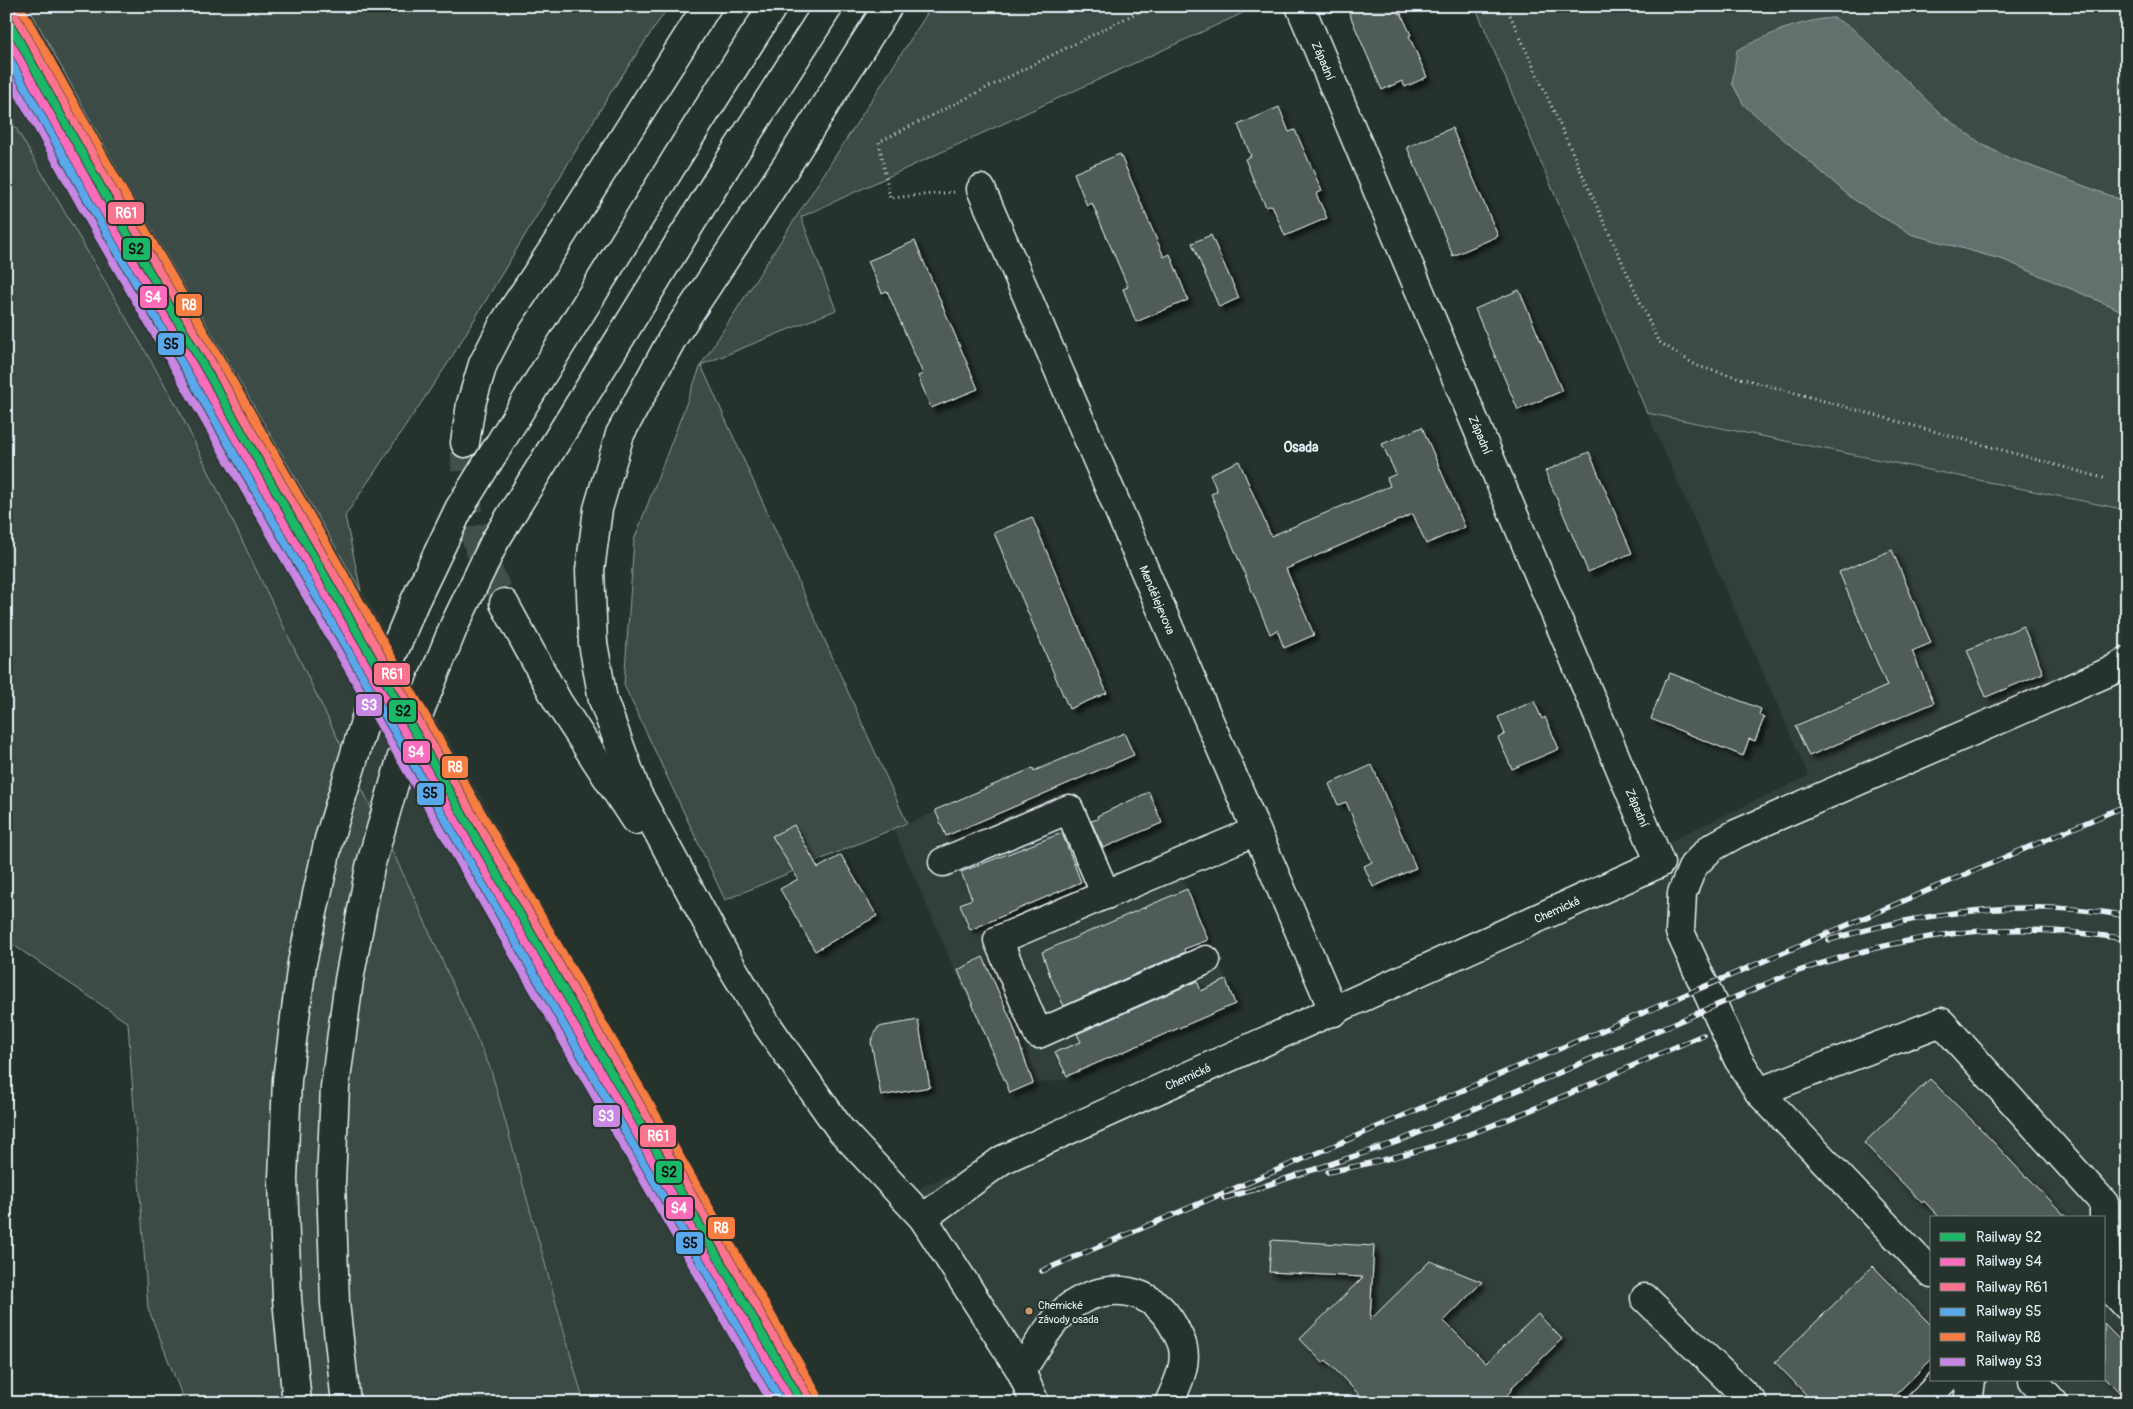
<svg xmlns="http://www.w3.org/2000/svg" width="2133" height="1409" viewBox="0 0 2133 1409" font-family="Pangolin,sans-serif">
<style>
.built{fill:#333f3a;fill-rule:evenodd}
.green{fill:#3e4b47;stroke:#939ea0}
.water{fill:#636f6d;stroke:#98a3a5}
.building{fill:#505c59;stroke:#e8f1f8;filter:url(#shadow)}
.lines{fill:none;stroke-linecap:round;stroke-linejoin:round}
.major-tunnel{stroke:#43504b;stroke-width:28;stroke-dasharray:28 14;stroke-linecap:butt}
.minor-casing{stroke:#e8f1f8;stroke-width:31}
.major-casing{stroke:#e8f1f8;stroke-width:31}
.path{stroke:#e8f1f8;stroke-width:3;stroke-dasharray:1 4;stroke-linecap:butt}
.minor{stroke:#26332d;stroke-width:28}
.major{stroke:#26332d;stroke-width:28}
.rail-casing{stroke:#e8f1f8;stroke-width:5.5}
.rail{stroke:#26332d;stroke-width:4;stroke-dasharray:11;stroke-linecap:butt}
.major-bridge-casing{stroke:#e8f1f8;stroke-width:31;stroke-linecap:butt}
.major-bridge{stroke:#26332d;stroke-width:28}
.rail-1-casing{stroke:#26332d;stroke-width:11}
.rail-2-casing{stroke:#26332d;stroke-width:11}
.rail-3-casing{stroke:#26332d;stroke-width:11}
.rail-4-casing{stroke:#26332d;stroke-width:11}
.rail-5-casing{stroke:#26332d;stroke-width:11}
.rail-6-casing{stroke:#26332d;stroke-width:11}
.rail-1{stroke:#1ab867;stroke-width:8}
.rail-2{stroke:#fb6dba;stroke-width:8}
.rail-3{stroke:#fc738d;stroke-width:8}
.rail-4{stroke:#5aa8eb;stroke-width:8}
.rail-5{stroke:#f77d43;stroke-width:8}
.rail-6{stroke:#c787e3;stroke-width:8}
.bus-dot{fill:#cd976f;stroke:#26332d;stroke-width:2}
.labels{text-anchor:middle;stroke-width:4;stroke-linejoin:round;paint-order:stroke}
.bus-label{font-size:11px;fill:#e8f1f8;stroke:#26332d;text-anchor:start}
.street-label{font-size:12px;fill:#e8f1f8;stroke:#26332d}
.neighbourhood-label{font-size:14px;font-weight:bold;fill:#e8f1f8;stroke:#26332d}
.line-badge{stroke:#26332d;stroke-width:2}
.badge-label{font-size:14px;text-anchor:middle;font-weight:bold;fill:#fff}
.pale-badge-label{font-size:14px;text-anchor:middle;font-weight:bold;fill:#111}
</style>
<defs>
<filter id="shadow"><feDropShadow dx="4.5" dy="4.5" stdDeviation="2.5" flood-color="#0009"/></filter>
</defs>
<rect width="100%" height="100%" fill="#26332d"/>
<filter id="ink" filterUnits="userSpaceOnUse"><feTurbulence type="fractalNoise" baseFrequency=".02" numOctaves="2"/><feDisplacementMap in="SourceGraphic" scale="10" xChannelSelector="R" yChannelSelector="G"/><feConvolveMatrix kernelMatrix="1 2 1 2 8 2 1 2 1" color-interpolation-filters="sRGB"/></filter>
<g filter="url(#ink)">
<!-- built -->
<g class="built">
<path d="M6,6H28L128,189L457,755L823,1403H584L491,1070L409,886L177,406L6,111Z"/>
<path d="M1647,413L2127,510V1403H1021L1018,1394L900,1209L923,1186L1258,1045L1334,1012L1697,828L1809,776ZM1932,1218H2104V1380H1932Z"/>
<path d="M1050,762L1100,883L1173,858L1238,1007L1067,1079L1040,1083L1013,1096L956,973L894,830Z"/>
</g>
<!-- green -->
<g class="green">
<path d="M28,6H669L611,92L450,360L345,516L361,591L128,189Z"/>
<path d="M932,6H1258L801,217L836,310L701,365L907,823L725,900L624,685L634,540L701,365Z"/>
<path d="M1475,6H2127V202L2009,158L1983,145L1943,116L1834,18L1822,19L1780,30L1732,83L1744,105L1853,199L1911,234L2004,260L2127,313V510L1647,413Z"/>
<path d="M6,111L177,406L409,886L491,1070L584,1403H185L148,1308L128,1023L6,940Z"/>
</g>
<!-- water -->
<path class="water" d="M1834,18L1852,28L1943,116L1983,145L2009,158L2127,202V313L2004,260L1911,234L1853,199L1744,105L1732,83L1737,50C1768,35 1799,20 1834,18Z"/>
<!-- building -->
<g class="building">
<path d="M1346,6H1396L1399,14L1401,13L1411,35L1409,36L1427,77L1405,87L1402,81L1382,90Z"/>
<path d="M1279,107L1289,132L1295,130L1322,191L1316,194L1327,218L1285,236L1272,205L1266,207L1253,179L1245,159L1251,156L1238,125Z"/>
<path d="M1452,128L1498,236L1453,256L1407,147Z"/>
<path d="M1120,154L1164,257L1170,254L1188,300L1136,322L1123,289L1128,287L1092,203L1087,206L1074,173Z"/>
<path d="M1211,235L1239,298L1219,307L1192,243Z"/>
<path d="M915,241L978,389L931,408L918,376L923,374L887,291L882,293L868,261Z"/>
<path d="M1519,290L1562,391L1518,410L1475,309Z"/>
<path d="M1422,427L1465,527L1426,544L1413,514L1286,569L1314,635L1284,648L1277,630L1270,634L1211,494L1217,491L1210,474L1239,461L1271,536L1390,486L1387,478L1396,474L1382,444Z"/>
<path d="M1589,452L1632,553L1588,572L1545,471Z"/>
<path d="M1032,517L1107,693L1069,709L994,533Z"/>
<path d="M1892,550L1931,643L1912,651L1934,703L1809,756L1795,726L1887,686L1839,572Z"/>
<path d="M2023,626L2043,673L1986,697L1967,650Z"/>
<path d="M1670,673L1761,709L1759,715L1764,718L1755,741L1749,739L1743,756L1651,719L1665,679L1667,680Z"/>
<path d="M1534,701L1542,719L1545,717L1559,749L1512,769L1498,738L1505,734L1498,717Z"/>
<path d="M1124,733L1134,755L946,836L935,810L1033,768L1034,771Z"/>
<path d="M1372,765L1416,868L1373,887L1364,866L1372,862L1346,802L1338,805L1329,784Z"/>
<path d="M1149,792L1162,823L1103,848L1091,821L1098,819L1097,816Z"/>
<path d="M794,825L818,868L841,855L877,916L815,951L780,889L798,879L772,836Z"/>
<path d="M1062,833L1081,882L970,930L960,904L972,899L961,872Z"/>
<path d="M1187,889L1208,940L1184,949L1185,952L1064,1006L1050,976L1042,952Z"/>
<path d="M983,957L1011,1020L1033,1083L1010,1093L958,970Z"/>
<path d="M1226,980L1235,1004L1067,1076L1055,1052L1081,1042L1077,1034L1197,981L1201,991Z"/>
<path d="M918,1020L930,1087L881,1096L871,1042L878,1027Z"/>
<path d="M1930,1079L1981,1129L2026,1177L2027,1176L2067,1218H1940L1924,1201L1922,1203L1864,1143Z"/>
<path d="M1271,1240L1374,1246L1370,1320L1430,1261L1482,1282L1444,1321L1486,1363L1538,1314L1562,1339L1511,1388L1513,1389L1499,1403H1367L1326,1360L1323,1363L1300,1339L1363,1277L1269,1272Z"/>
<path d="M1873,1266L1932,1326V1359L1887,1403H1814L1775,1362Z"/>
<path d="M2104,1324L2127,1347V1400L2104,1377Z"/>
</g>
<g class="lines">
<!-- major-tunnel -->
<path class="major-tunnel" d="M465,443C465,467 465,492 470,516C476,547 490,575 504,603"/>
<!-- minor casing -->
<g class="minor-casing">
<g id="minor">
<path d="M981,189L1334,1012"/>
<path d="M943,862L1069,809L1106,895"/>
<path d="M727,959L767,1025L840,1129L923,1218L1021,1371L1035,1403"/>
<path d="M1206,960L1038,1034L998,940L1256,831"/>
<path d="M1759,1092L1941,1022L2104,1203V1218"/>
<path d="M923,1218L1002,1160L1660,863L1300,6"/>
<path d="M2104,1220L2107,1285L2127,1306"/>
<path d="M1932,1274L1759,1092L1738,1059L1680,932L1682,893L1693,866L1711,848L1736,834L2111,671L2127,661"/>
<path d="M1645,1298L1753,1403"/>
<path d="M1021,1371C1035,1351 1052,1318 1072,1305C1110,1281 1152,1287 1174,1327C1177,1333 1182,1341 1183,1348C1187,1366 1176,1387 1169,1403"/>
<path d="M2033,1380L2054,1403"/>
<path d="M1921,1403L1944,1380"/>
<path d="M1968,1403L1971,1380"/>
</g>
</g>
<!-- major casing -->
<g class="major-casing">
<g id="major">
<path d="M686,143L773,6"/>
<path d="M725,168L829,6"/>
<path d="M465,443L471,404L483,364L504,323L553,249L707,6"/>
<path d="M504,603L558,702L635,820"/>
<path d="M727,959L637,793L603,700L593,643L590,570L598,509L620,434L672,339L789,162L888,6"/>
</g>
</g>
<!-- path -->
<g class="path">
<path d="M1506,6L1658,341L1697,366L2107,479"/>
<path d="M954,192L890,198L879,142L1150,6"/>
</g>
<!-- minor -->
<use href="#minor" class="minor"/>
<!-- major -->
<use href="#major" class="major"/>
<!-- rail casing -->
<g class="rail-casing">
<g id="rail">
<path d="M1829,940C1924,912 2028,898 2127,916"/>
<path d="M1328,1172C1369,1164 1410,1154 1450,1141C1536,1111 1619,1071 1703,1035"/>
<path d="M1255,1189L1397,1142L1787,975C1857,950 1931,931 2006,930C2046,929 2087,933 2127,939"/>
<path d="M1224,1198L1260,1188"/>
<path d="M1042,1271L2127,805"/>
</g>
</g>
<!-- rail -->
<use href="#rail" class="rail"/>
<!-- major-bridge casing -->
<g class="major-bridge-casing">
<g id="major-bridge">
<path d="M297,1403L287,1299L283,1179L287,1080L302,963L329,839L365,721L414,603L459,509L686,143"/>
<path d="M346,1403L335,1303L331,1182L335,1087L349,980L370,867L403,753L454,626L495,541L725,168"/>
</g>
</g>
<!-- major-bridge -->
<use href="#major-bridge" class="major-bridge"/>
<!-- rail-1 casing -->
<g class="rail-1-casing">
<path id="rail-1" d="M6,17L112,207L802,1403"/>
</g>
<!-- rail-2 casing -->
<g class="rail-2-casing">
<path id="rail-2" d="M6,35L104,211L792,1403"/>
</g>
<!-- rail-3 casing -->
<g class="rail-3-casing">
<path id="rail-3" d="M14,13L120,203L810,1399"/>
</g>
<!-- rail-4 casing -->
<g class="rail-4-casing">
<path id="rail-4" d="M6,53L97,216L782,1403"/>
</g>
<!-- rail-5 casing -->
<g class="rail-5-casing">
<path id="rail-5" d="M21,8L127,198L817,1394"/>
</g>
<!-- rail-6 casing -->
<g class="rail-6-casing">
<path id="rail-6" d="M6,71L89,220L772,1403"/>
</g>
<!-- rail-1 -->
<use href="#rail-1" class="rail-1"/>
<!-- rail-2 -->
<use href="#rail-2" class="rail-2"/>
<!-- rail-3 -->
<use href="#rail-3" class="rail-3"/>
<!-- rail-4 -->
<use href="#rail-4" class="rail-4"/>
<!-- rail-5 -->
<use href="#rail-5" class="rail-5"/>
<!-- rail-6 -->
<use href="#rail-6" class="rail-6"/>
</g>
</g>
<!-- markers -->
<circle class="bus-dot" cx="1029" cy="1311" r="4.5"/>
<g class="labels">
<!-- bus labels -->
<g class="bus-label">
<text x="1038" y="1309">Chemické<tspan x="1038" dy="14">závody osada</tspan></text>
</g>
<!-- street labels -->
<g class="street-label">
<text transform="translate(1323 61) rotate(67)" y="4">Západní</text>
<text transform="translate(1480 435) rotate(67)" y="4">Západní</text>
<text transform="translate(1157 600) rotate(67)" y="4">Mendělejevova</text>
<text transform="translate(1637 808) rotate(67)" y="4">Západní</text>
<text transform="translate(1557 910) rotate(-24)" y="4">Chemická</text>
<text transform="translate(1188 1077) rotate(-24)" y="4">Chemická</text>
</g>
<!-- neighbourhood labels -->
<g class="neighbourhood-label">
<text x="1301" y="452">Osada</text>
</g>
</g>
<g class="line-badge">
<rect x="107" y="201" width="38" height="24" rx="5" fill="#fc738d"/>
<rect x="122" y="237" width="29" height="24" rx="5" fill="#1ab867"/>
<rect x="139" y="285" width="29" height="24" rx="5" fill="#fb6dba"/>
<rect x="175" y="293" width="28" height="24" rx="5" fill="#f77d43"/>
<rect x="157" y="332" width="28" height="24" rx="5" fill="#5aa8eb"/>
<rect x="373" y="662" width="38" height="24" rx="5" fill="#fc738d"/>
<rect x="355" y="693" width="28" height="24" rx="5" fill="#c787e3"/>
<rect x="388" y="699" width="29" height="24" rx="5" fill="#1ab867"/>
<rect x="402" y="740" width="29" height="24" rx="5" fill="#fb6dba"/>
<rect x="441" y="755" width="28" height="24" rx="5" fill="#f77d43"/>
<rect x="416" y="782" width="29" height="24" rx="5" fill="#5aa8eb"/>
<rect x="592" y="1104" width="29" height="24" rx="5" fill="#c787e3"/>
<rect x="639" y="1124" width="38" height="24" rx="5" fill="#fc738d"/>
<rect x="655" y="1160" width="28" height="24" rx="5" fill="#1ab867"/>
<rect x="665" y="1196" width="29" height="24" rx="5" fill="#fb6dba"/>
<rect x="707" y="1216" width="29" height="24" rx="5" fill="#f77d43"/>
<rect x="675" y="1231" width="29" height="24" rx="5" fill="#5aa8eb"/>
</g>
<g class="badge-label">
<text x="126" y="218">R61</text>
<text x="153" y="302">S4</text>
<text x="189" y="310">R8</text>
<text x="392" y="679">R61</text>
<text x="369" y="710">S3</text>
<text x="416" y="757">S4</text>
<text x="455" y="772">R8</text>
<text x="606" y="1121">S3</text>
<text x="658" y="1141">R61</text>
<text x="679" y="1213">S4</text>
<text x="721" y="1233">R8</text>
</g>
<g class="pale-badge-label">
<text x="136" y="254">S2</text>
<text x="171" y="349">S5</text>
<text x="403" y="716">S2</text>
<text x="430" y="798">S5</text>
<text x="669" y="1177">S2</text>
<text x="690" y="1248">S5</text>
</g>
<!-- margin -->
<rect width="2133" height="1409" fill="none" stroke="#26332d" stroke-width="25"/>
<rect x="12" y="12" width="2108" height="1384" fill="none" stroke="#e8f1f8" stroke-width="2" filter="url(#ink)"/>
<!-- legend -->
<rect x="1930" y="1216" width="175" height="165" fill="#26332d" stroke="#747f7e"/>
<rect x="1940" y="1233" width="25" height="8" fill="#1ab867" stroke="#747f7e"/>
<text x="1976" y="1242" font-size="15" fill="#e8f1f8">Railway S2</text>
<rect x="1940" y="1258" width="25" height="8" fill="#fb6dba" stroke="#747f7e"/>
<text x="1976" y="1266" font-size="15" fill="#e8f1f8">Railway S4</text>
<rect x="1940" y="1283" width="25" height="8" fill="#fc738d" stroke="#747f7e"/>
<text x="1976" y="1292" font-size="15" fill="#e8f1f8">Railway R61</text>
<rect x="1940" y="1308" width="25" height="8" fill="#5aa8eb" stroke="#747f7e"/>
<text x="1976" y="1316" font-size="15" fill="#e8f1f8">Railway S5</text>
<rect x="1940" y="1333" width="25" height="8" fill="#f77d43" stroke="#747f7e"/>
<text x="1976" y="1342" font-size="15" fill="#e8f1f8">Railway R8</text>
<rect x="1940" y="1358" width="25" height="8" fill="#c787e3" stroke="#747f7e"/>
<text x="1976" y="1366" font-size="15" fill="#e8f1f8">Railway S3</text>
</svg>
